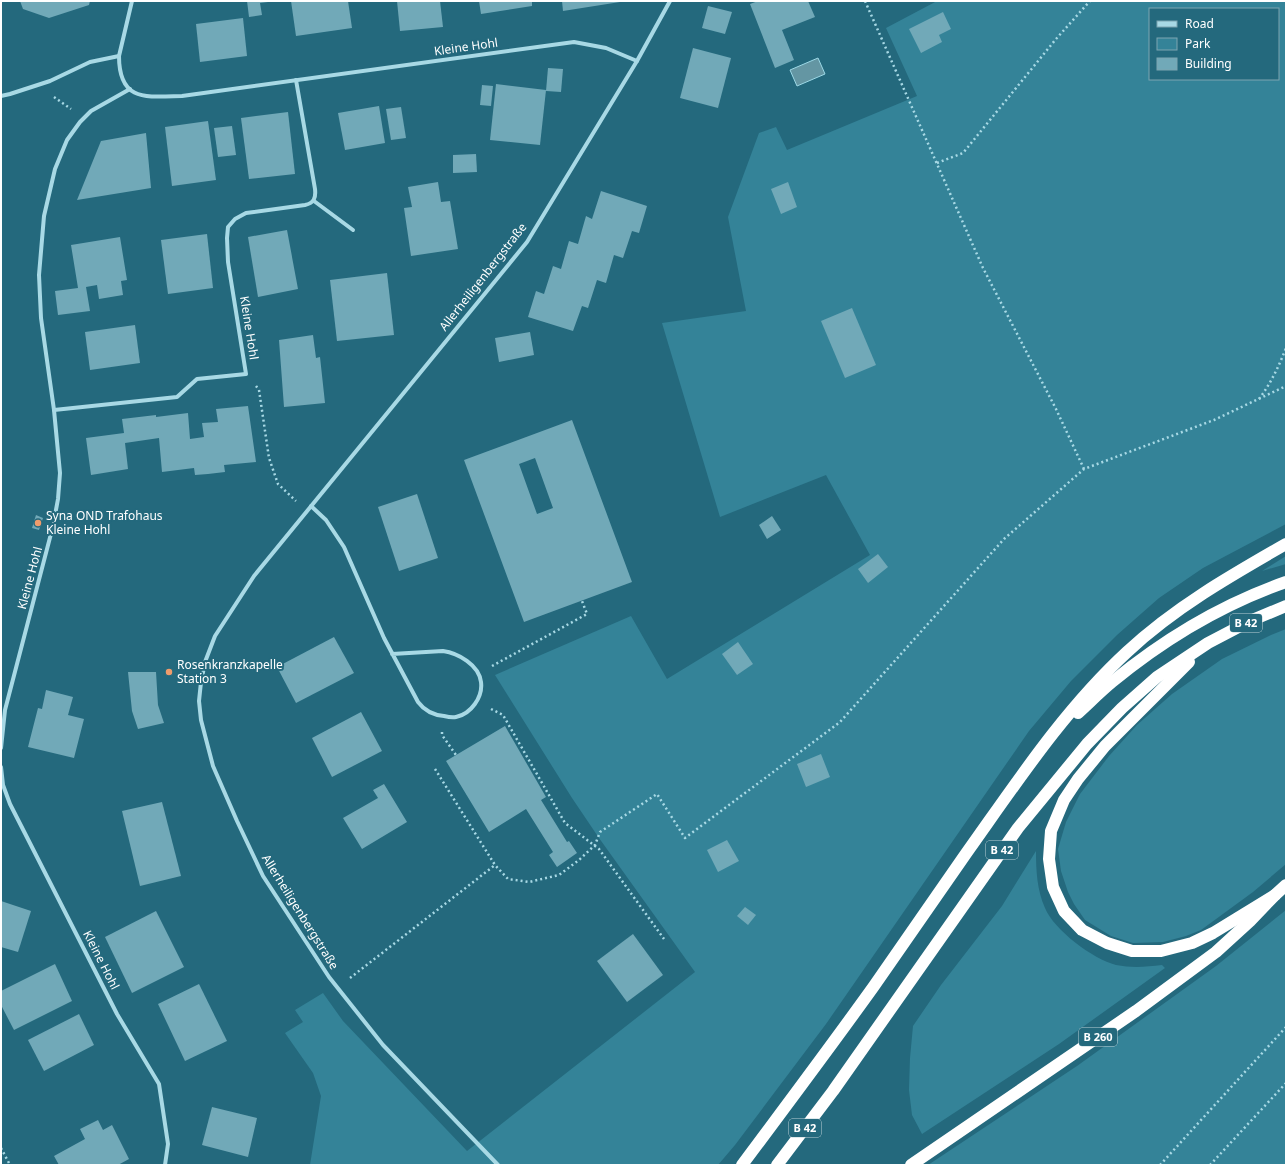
<svg xmlns="http://www.w3.org/2000/svg" width="1287" height="1166" viewBox="0 0 1287 1166" font-family="'Noto Sans',sans-serif">
<style>
.green{fill:#348398;fill-rule:evenodd}
.water{fill:#6496a3;stroke:#9cd8e6}
.building{fill:#71a9b8;fill-rule:evenodd}
.lines{fill:none;stroke-linecap:round;stroke-linejoin:round}
.path{stroke:#a8d9e5;stroke-width:2.5;stroke-dasharray:2 3;stroke-linecap:butt}
.street{stroke:#a8d9e5;stroke-width:4}
.highway{stroke:#fff;stroke-width:12}
.poi-dot{fill:#f09c6c;stroke:#24697d;stroke-width:1.5}
.labels{text-anchor:middle;stroke-width:4;stroke-linejoin:round;paint-order:stroke}
.shield{fill:#24697d;stroke:#bdd2d8;stroke-width:1}
.shield-label{font-size:11px;font-weight:bold;fill:#fff}
.street-label{font-size:12px;fill:#fff;stroke:#24697d}
.poi-label{font-size:12px;fill:#fff;stroke:#24697d;text-anchor:start}
</style>
<rect width="100%" height="100%" fill="#24697d"/>
<!-- green -->
<g class="green">
<path d="M937,1H1286V524L1203,568L1159,598L1117,635L1071,681L1029,731L826,1024L735,1145L718,1165H310L321,1096L313,1073L285,1033L303,1022L295,1010L323,993L343,1021L467,1151L695,972L599,838L572,798L495,675L631,616L667,679L870,555L826,475L720,517L662,323L746,311L728,217L759,133L776,127L787,150L917,96L886,28ZM1150,9H1278V79H1150Z"/>
<path d="M1286,556V564L1262,571Z"/>
<path d="M1286,629V864L1253,892L1201,930L1186,936L1163,942L1133,943L1111,936L1085,920L1074,904L1068,892L1061,871L1058,849L1066,822L1080,794L1109,756L1137,725L1172,694L1222,659L1271,635Z"/>
<path d="M1036,851C1036,871 1037,890 1045,908C1054,930 1093,959 1116,965C1131,968 1146,967 1162,965L1165,968L1059,1044L922,1134L912,1115L909,1090L910,1058L913,1026L941,985L1002,906Z"/>
<path d="M1286,910V1165H928L1077,1066L1216,966Z"/>
</g>
<!-- water -->
<path class="water" d="M818,58L825,74L797,86L790,70Z"/>
<!-- building -->
<g class="building">
<path d="M20,1H90L89,5L49,18L23,9Z"/>
<path d="M247,1H268V2L260,3L262,15L249,17Z"/>
<path d="M291,1H348L352,28L296,36Z"/>
<path d="M397,1H440L443,27L400,31Z"/>
<path d="M479,1H532V6L481,14Z"/>
<path d="M562,1H620V2L563,11Z"/>
<path d="M758,1H808L815,17L782,30L794,60L775,68L750,4Z"/>
<path d="M708,6L732,12L725,34L702,28Z"/>
<path d="M943,12L951,29L939,35L942,42L921,53L909,29Z"/>
<path d="M243,18L247,56L200,62L196,24Z"/>
<path d="M693,48L731,58L718,108L680,98Z"/>
<path d="M548,68L563,69L561,92L546,91Z"/>
<path d="M496,84L546,90L540,145L490,140Z"/>
<path d="M482,85L493,86L491,106L480,105Z"/>
<path d="M379,106L385,143L345,150L338,113Z"/>
<path d="M401,107L406,138L391,140L386,109Z"/>
<path d="M288,112L295,174L249,179L241,118Z"/>
<path d="M208,121L216,180L172,186L165,127Z"/>
<path d="M232,126L236,155L218,157L214,128Z"/>
<path d="M146,133L151,188L77,200L101,141Z"/>
<path d="M476,154L477,172L453,173V155Z"/>
<path d="M438,182L441,202L450,201L458,249L411,256L404,208L412,207L408,187Z"/>
<path d="M788,182L797,207L781,214L771,189Z"/>
<path d="M601,191L647,206L639,233L632,231L623,258L614,255L606,283L597,280L588,308L582,306L573,331L528,317L536,291L544,294L553,266L561,269L569,241L578,244L586,216L592,219Z"/>
<path d="M287,230L298,289L258,297L248,237Z"/>
<path d="M207,234L213,288L168,294L161,240Z"/>
<path d="M120,237L127,280L121,281L123,295L99,299L97,285L86,287L90,311L58,315L55,291L78,288L71,245Z"/>
<path d="M387,273L394,335L337,341L330,280Z"/>
<path d="M852,308L876,365L845,378L821,321Z"/>
<path d="M135,325L140,363L90,370L85,332Z"/>
<path d="M530,332L534,355L499,362L495,338Z"/>
<path d="M313,335L316,358L320,357L325,403L284,407L279,340Z"/>
<path d="M248,406L256,462L224,465L225,472L208,474L195,475L194,468L162,472L159,438L125,443L128,469L91,475L86,438L124,433L122,419L156,415V417L188,413L190,439L204,437L202,423L218,422L216,409Z"/>
<path d="M572,420L632,582L524,622L464,460ZM535,458L553,508L537,514L519,464Z"/>
<path d="M417,494L438,558L399,571L378,507Z"/>
<path d="M36,515L43,518L39,530L32,528Z"/>
<path d="M772,516L781,530L767,539L759,525Z"/>
<path d="M878,554L888,567L868,583L858,569Z"/>
<path d="M334,637L354,673L296,703L277,667Z"/>
<path d="M738,642L753,664L737,675L722,654Z"/>
<path d="M167,669L172,670V675H166Z"/>
<path d="M128,672H156L158,705L164,723L138,729L132,711Z"/>
<path d="M46,690L73,697L68,715L84,719L74,758L28,747L38,708L42,709Z"/>
<path d="M361,712L382,751L332,777L312,738Z"/>
<path d="M505,726L546,797L541,800L567,842L569,841L577,853L557,867L549,855L553,852L526,809L489,832L446,761Z"/>
<path d="M821,754L830,777L806,787L797,764Z"/>
<path d="M384,784L407,822L362,849L343,818L378,798L373,790Z"/>
<path d="M162,802L181,876L140,886L122,811Z"/>
<path d="M727,840L739,861L718,872L707,850Z"/>
<path d="M1,901L31,911L18,952L1,947Z"/>
<path d="M745,907L756,915L748,925L737,916Z"/>
<path d="M156,911L184,967L132,993L105,937Z"/>
<path d="M633,934L663,975L627,1002L597,961Z"/>
<path d="M55,964L72,1001L14,1030L1,1005V991Z"/>
<path d="M199,984L227,1041L185,1061L158,1004Z"/>
<path d="M79,1014L94,1045L44,1071L28,1040Z"/>
<path d="M212,1107L257,1118L248,1157L202,1145Z"/>
<path d="M98,1120L103,1130L112,1125L129,1159L118,1165H59L54,1156L85,1139L80,1129Z"/>
</g>
<g class="lines">
<!-- path -->
<g class="path">
<path d="M865,1L983,268L1056,409L1084,469"/>
<path d="M54,97L71,109"/>
<path d="M937,163L963,153L1056,39L1090,1"/>
<path d="M256,386L259,390L269,458L278,484L296,501"/>
<path d="M1259,399C1271,383 1279,366 1286,348"/>
<path d="M492,666L587,614L582,601"/>
<path d="M491,709L503,715L565,823L599,849L664,939"/>
<path d="M442,732V735L456,755"/>
<path d="M435,769L495,865L508,879L529,882L559,875L579,860L595,845L600,832L657,794L685,838L840,722L1004,539L1084,469L1214,420L1286,386"/>
<path d="M350,978L495,865"/>
<path d="M1,1148L10,1165"/>
<path d="M1160,1165L1286,1027"/>
<path d="M1210,1165L1286,1083"/>
</g>
<!-- street -->
<g class="street">
<path d="M119,56L132,1"/>
<path d="M1,96L10,94L50,81L90,62L119,56C119,102 146,97 182,96L574,42L606,48L637,61"/>
<path d="M314,201L353,230"/>
<path d="M54,410L177,397L197,379L246,374L228,262L227,238L228,227L235,219L246,213L305,205C314,203 316,198 315,189L296,80"/>
<path d="M311,506L326,520L344,547L384,638L418,702C424,710 433,715 444,716C448,717 452,718 456,717C471,714 483,697 481,682C479,665 458,653 443,651L392,654"/>
<path d="M1,748L5,710L53,526L58,499L60,473L54,410L41,318L39,275L44,216L55,169L67,140L80,122L91,111L130,89"/>
<path d="M1,767L3,785L10,804L117,1014L159,1084L168,1144L165,1165"/>
<path d="M498,1165L383,1045L329,977L263,876L237,821L213,766L201,720L199,701L201,682L205,662L215,636L254,576L527,242L637,61L670,1"/>
</g>
<!-- highway -->
<g class="highway">
<path d="M1189,662L1105,746L1078,779L1064,800L1051,831L1049,859L1053,887L1064,911L1082,930L1107,943L1132,951H1161L1192,943L1213,933L1275,895"/>
<path d="M1078,713C1089,703 1100,692 1112,682C1163,640 1223,604 1286,582"/>
<path d="M742,1165C786,1106 831,1046 874,986C904,943 934,899 965,855C1015,785 1063,711 1127,652C1174,608 1230,576 1286,544"/>
<path d="M777,1165L833,1091L1018,828L1087,744L1122,708L1157,677L1208,643L1250,621L1286,606"/>
<path d="M911,1165L1136,1011L1216,952L1250,921L1275,895L1286,885"/>
</g>
</g>
<!-- markers -->
<g class="poi-dot">
<circle cx="38" cy="523" r="4"/>
<circle cx="169" cy="672" r="4"/>
</g>
<g class="labels">
<!-- shield labels -->
<g class="shield">
<rect x="1230" y="614" width="32" height="18" rx="3"/>
<rect x="986" y="841" width="32" height="18" rx="3"/>
<rect x="1079" y="1028" width="38" height="18" rx="3"/>
<rect x="789" y="1119" width="32" height="18" rx="3"/>
</g>
<g class="shield-label">
<text x="1246" y="627">B 42</text>
<text x="1002" y="854">B 42</text>
<text x="1098" y="1041">B 260</text>
<text x="805" y="1132">B 42</text>
</g>
<!-- street labels -->
<g class="street-label">
<text transform="translate(466 47) rotate(-8)" y="4">Kleine Hohl</text>
<text transform="translate(483 277) rotate(-52)" y="4">Allerheiligenbergstraße</text>
<text transform="translate(249 328) rotate(81)" y="4">Kleine Hohl</text>
<text transform="translate(30 578) rotate(-75)" y="4">Kleine Hohl</text>
<text transform="translate(300 912) rotate(58)" y="4">Allerheiligenbergstraße</text>
<text transform="translate(101 960) rotate(63)" y="4">Kleine Hohl</text>
</g>
<!-- poi labels -->
<g class="poi-label">
<text x="46" y="520">Syna OND Trafohaus<tspan x="46" dy="14">Kleine Hohl</tspan></text>
<text x="177" y="669">Rosenkranzkapelle<tspan x="177" dy="14">Station 3</tspan></text>
</g>
</g>
<!-- border -->
<rect width="1287" height="1166" fill="none" stroke="#ffffff" stroke-width="4"/>
<!-- legend -->
<rect x="1149" y="8" width="130" height="72" fill="#24697d" stroke="#7ca5b1"/>
<rect x="1157" y="21" width="20" height="6" fill="#a8d9e5" stroke="#7ca5b1"/>
<text x="1185" y="28" font-size="12" fill="#ffffff">Road</text>
<rect x="1157" y="38" width="20" height="12" fill="#348398" stroke="#7ca5b1"/>
<text x="1185" y="48" font-size="12" fill="#ffffff">Park</text>
<rect x="1157" y="58" width="20" height="12" fill="#71a9b8" stroke="#7ca5b1"/>
<text x="1185" y="68" font-size="12" fill="#ffffff">Building</text>
</svg>
